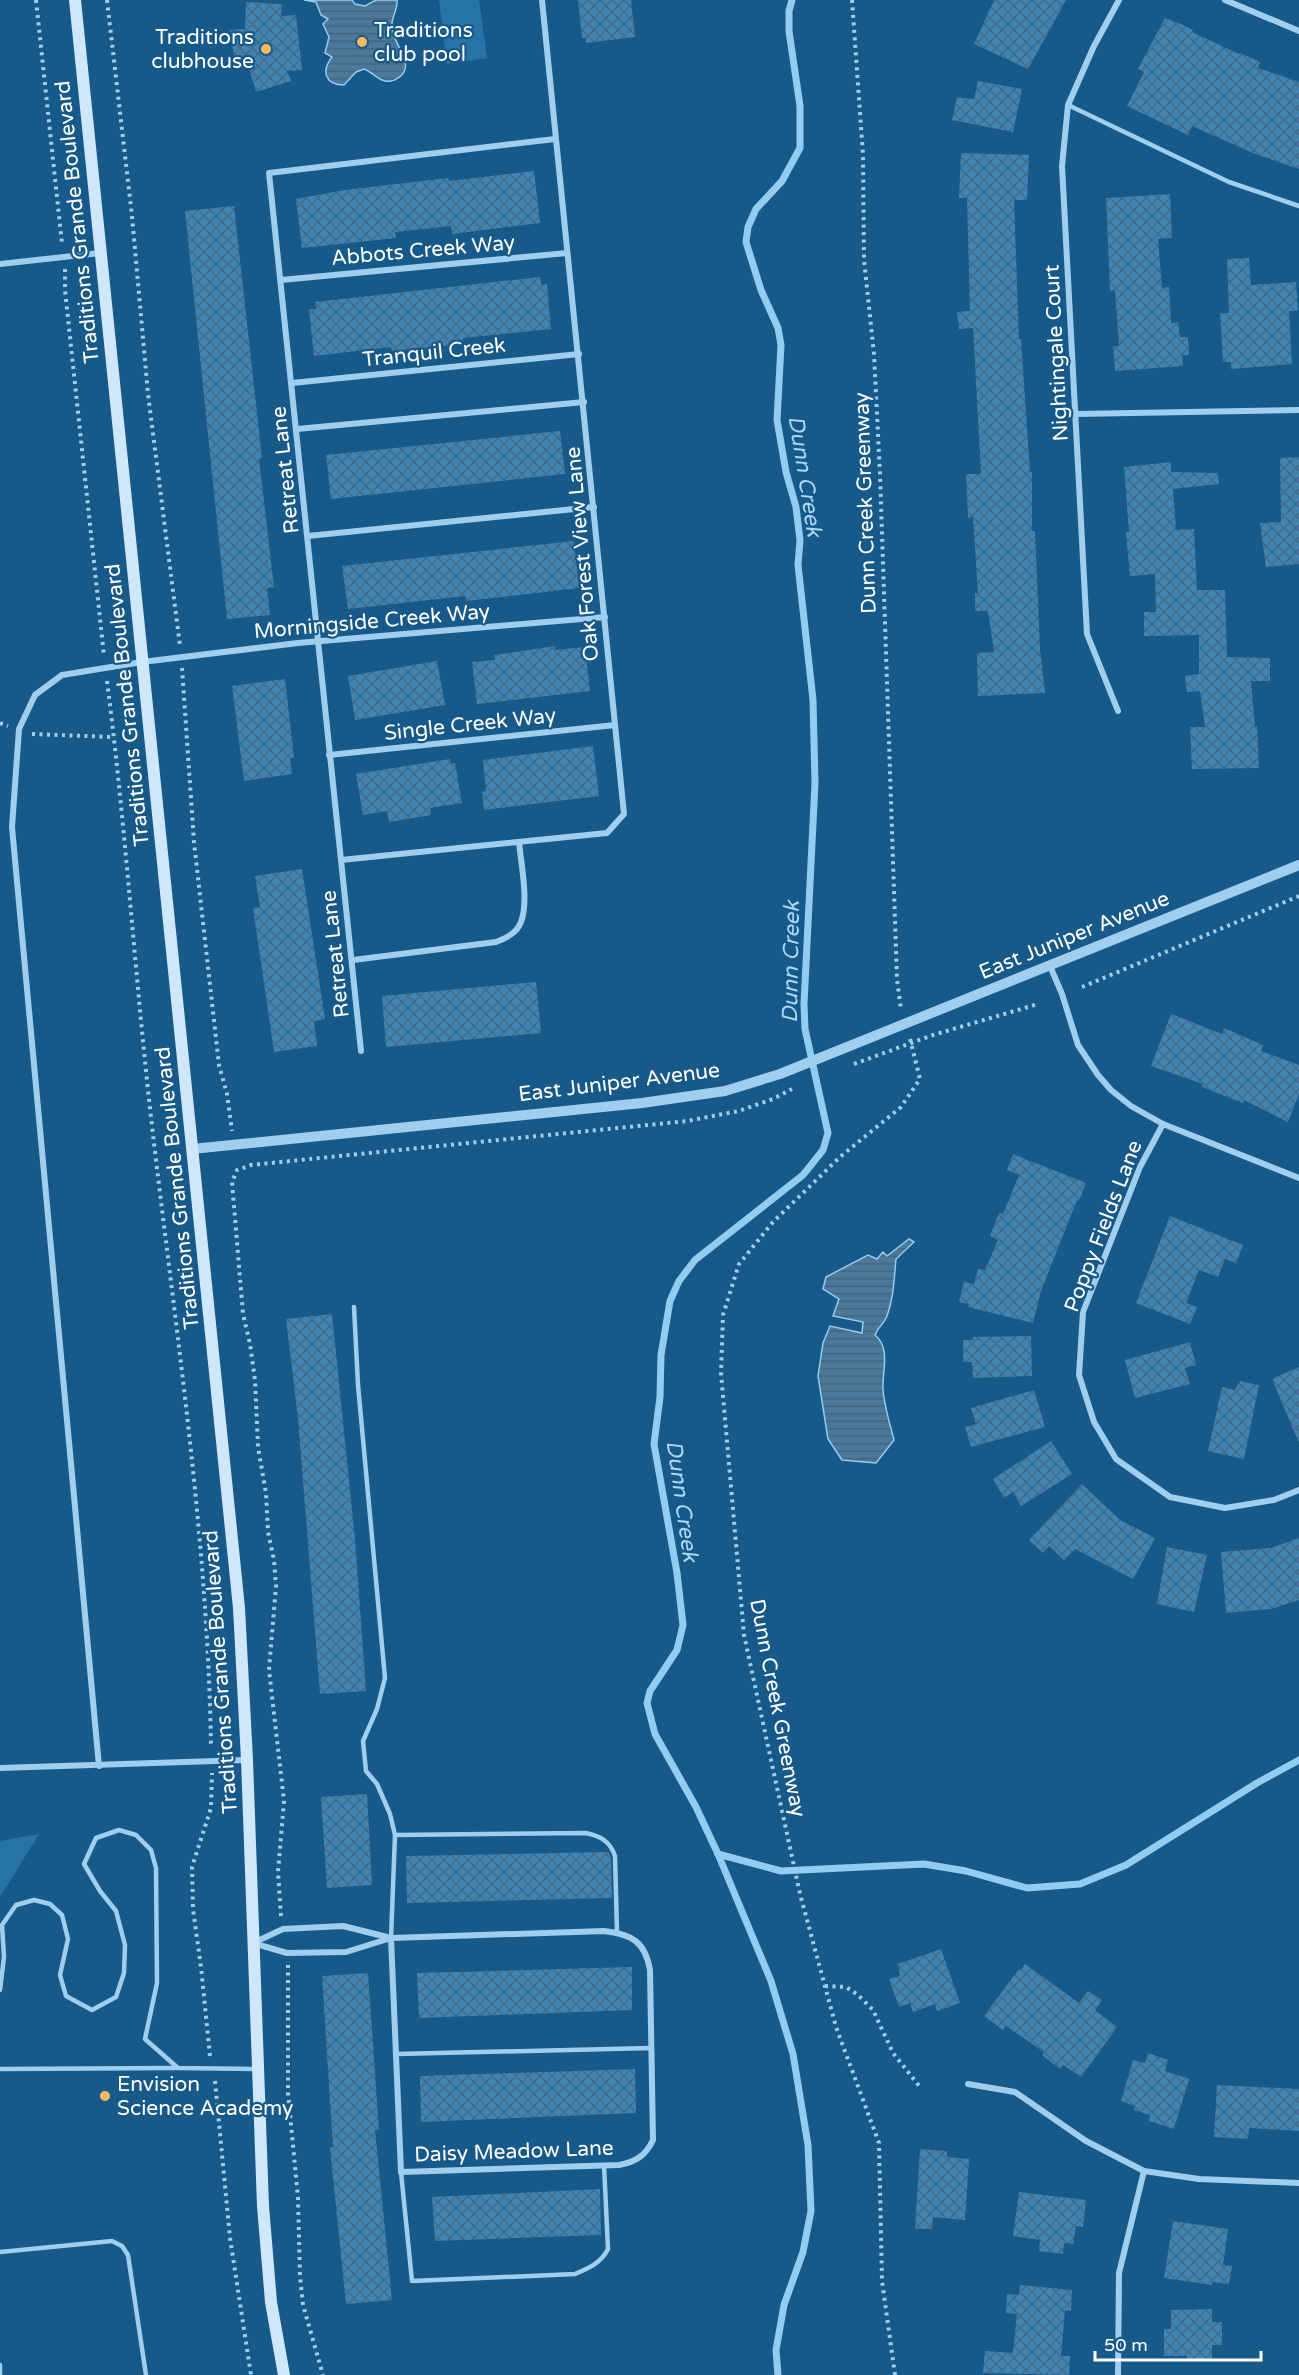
<svg xmlns="http://www.w3.org/2000/svg" width="1299" height="2375" viewBox="0 0 1299 2375" font-family="'Varela Round',sans-serif">
<style>
.grass{fill:#2773a7}
.water{fill:url(#water-rules);stroke:#93ccf1;stroke-width:1.5}
.lines{fill:none;stroke-linecap:round;stroke-linejoin:round}
.stream{stroke:#93ccf1;stroke-width:7}
.building{fill:url(#building-cross-hatch)}
.path{stroke:#a0ceee;stroke-width:4;stroke-dasharray:3 4.5;stroke-linecap:butt}
.service{stroke:#a0ceee;stroke-width:4.5}
.minor{stroke:#a0ceee;stroke-width:6}
.tertiary{stroke:#a0ceee;stroke-width:10}
.secondary{stroke:#cee7fa;stroke-width:12}
.poi-dot{fill:#ffba5d;stroke:#175a8a;stroke-width:2}
.labels{text-anchor:middle;stroke-width:4.5;stroke-linejoin:round;paint-order:stroke}
.poi-label{font-size:21px;fill:#fff;stroke:#175a8a;text-anchor:start}
.street-label{font-size:21px;fill:#fff;stroke:#175a8a}
.water-label{font-size:22px;font-style:italic;fill:#acd8f5;stroke:#175a8a}
</style>
<defs>
<pattern id="water-rules" width="6" height="5" patternUnits="userSpaceOnUse" patternTransform="scale(1.5)"><rect width="6" height="5" fill="#4a799c"/><path d="M0 2.5h6" fill="none" stroke="#4b6274"/></pattern>
<pattern id="building-cross-hatch" width="8" height="8" patternUnits="userSpaceOnUse" patternTransform="scale(1.5)"><rect width="8" height="8" fill="#4084b3"/><path d="M0 0l8 8M0 8l8-8" fill="none" stroke="#456b85"/></pattern>
</defs>
<rect width="100%" height="100%" fill="#175a8a"/>
<!-- grass -->
<g class="grass">
<path d="M439,0H479L487,58L447,64Z"/>
<path d="M39,1834L0,1897V1841Z"/>
</g>
<!-- water -->
<g class="water">
<path d="M304,0H352L355,4L365,6L376,0H397C398,10 391,17 392,27C392,44 418,65 398,78C394,81 390,82 385,81C377,79 372,72 364,69L356,72L344,85C325,85 321,71 332,57L325,53L329,37L323,24L328,19L321,15L316,2Z"/>
<path d="M909,1239L914,1242L896,1259C894,1278 894,1297 887,1316C884,1324 879,1325 875,1335C891,1348 882,1372 883,1389C884,1406 890,1424 894,1440L876,1463L842,1460L828,1439L818,1376L823,1343L830,1326L862,1333L863,1322L833,1316L839,1299L823,1289L826,1277L868,1255L877,1259L883,1252L887,1256Z"/>
</g>
<g class="lines">
<!-- stream -->
<g class="stream">
<path d="M718,1854L781,1871L924,1864L966,1871L1027,1888L1080,1884L1126,1865L1257,1783L1299,1760"/>
<path d="M778,2375L776,2350L784,2305L803,2252L811,2211L808,2145L793,2054L771,1981L718,1854L696,1807L655,1734L647,1703L650,1691L677,1650L683,1625L677,1573L654,1444L660,1397L661,1355L670,1301L679,1281L695,1260L803,1175L823,1150L828,1133L805,1029L804,1004L815,783L813,700L798,565L800,540L796,507L786,472L777,420L781,345L778,328L761,290L746,242L748,227L756,209L782,181L800,148V106L789,31V11L792,0"/>
</g>
</g>
<!-- building -->
<g class="building">
<path d="M578,0H631L635,37L586,43V38H582Z"/>
<path d="M994,0H1066L1028,69L974,44Z"/>
<path d="M246,2L282,4L281,16L296,15L302,70L287,71L291,81L256,92L249,68L236,69L230,30L245,29Z"/>
<path d="M1165,18L1181,24L1193,30L1192,32L1239,54L1240,53L1260,62L1258,68L1299,82V169L1253,153L1192,126L1188,135L1127,106L1144,72L1138,69Z"/>
<path d="M978,81L1022,89L1013,132L952,120L957,97L974,99Z"/>
<path d="M961,153L1029,155L1027,200H1014L1019,339H1021L1030,472H1032V531H1035L1040,649L1045,693L978,696L977,653L994,652L988,611H975V593H978L973,517L968,518L966,474H981L973,328L959,329L957,312L970,311L967,198H959Z"/>
<path d="M534,171L540,223L452,234L451,226L395,232L396,238L302,248L296,199L345,190L448,178L449,181Z"/>
<path d="M1170,194L1172,238L1158,239L1162,288L1169,287L1171,323L1178,322L1180,337H1188L1189,355H1182L1183,366L1115,371L1113,346H1119L1115,290L1110,291L1106,198Z"/>
<path d="M234,206L262,458L259,459L274,587L267,588L270,615L227,619L185,211Z"/>
<path d="M1249,258L1251,285L1296,282L1298,311H1289L1292,364L1231,369V362H1223L1220,313H1229L1227,259Z"/>
<path d="M540,277L541,285L547,284L551,329L463,338V344L392,351L391,347L314,356L309,309H316L315,302Z"/>
<path d="M560,431L565,474L331,499L326,455Z"/>
<path d="M1299,457V564L1266,567L1260,523L1281,522L1280,458Z"/>
<path d="M1171,462V472L1218,473L1219,484L1173,489L1176,530L1194,529L1197,590H1225L1227,657L1270,658V681H1251L1255,727L1257,726L1259,768L1192,769L1190,727H1205L1200,691L1187,692L1185,676L1199,674V635L1144,636V612H1156L1155,574L1130,576L1126,532H1129L1124,467Z"/>
<path d="M574,541L579,588L466,601L465,596L348,609L342,566Z"/>
<path d="M555,646V650L585,647L590,691L477,704L472,662L495,660L494,655Z"/>
<path d="M437,661L445,705L355,720L348,676Z"/>
<path d="M285,679L294,758H290L292,774L244,781L232,686Z"/>
<path d="M593,746L599,796L484,810L482,792L486,791L483,760Z"/>
<path d="M450,759L451,764L455,763L462,803L430,808L431,815L389,822L387,811L363,815L356,774Z"/>
<path d="M302,869L325,1019L314,1021L317,1046L274,1052L253,908L260,907L255,876Z"/>
<path d="M536,982L541,1033L386,1047L382,996Z"/>
<path d="M1171,1014L1222,1034L1224,1028L1263,1045L1261,1051L1299,1065V1094L1288,1122L1244,1100L1243,1103L1202,1087L1203,1084L1151,1066Z"/>
<path d="M1013,1154L1086,1183L1079,1201L1077,1200L1041,1291L1033,1323L968,1307L969,1304L959,1302L964,1282L974,1284L978,1269L985,1270L998,1240L990,1236L999,1213L1003,1214L1019,1175L1007,1170Z"/>
<path d="M1170,1216L1243,1245L1236,1263L1225,1259L1218,1277L1199,1270L1186,1303L1197,1307L1190,1324L1136,1303Z"/>
<path d="M332,1314L355,1539L366,1691L320,1694L298,1418L286,1319Z"/>
<path d="M1031,1336L1032,1376L973,1378L972,1362H963V1340H973V1337Z"/>
<path d="M1190,1342L1196,1365L1185,1368L1190,1384L1135,1398L1125,1360Z"/>
<path d="M1299,1367V1443L1272,1379Z"/>
<path d="M1240,1381L1259,1385L1244,1459L1208,1451L1222,1387L1235,1390Z"/>
<path d="M1034,1390L1045,1427L971,1447L965,1427L976,1424L971,1408Z"/>
<path d="M1051,1441L1072,1474L1021,1506L1013,1492L1004,1498L993,1479Z"/>
<path d="M1082,1484L1120,1520L1155,1538L1133,1579L1075,1549L1064,1560L1049,1546L1043,1553L1029,1540Z"/>
<path d="M1299,1538V1600L1271,1609L1226,1613L1221,1552L1271,1548Z"/>
<path d="M1167,1547L1207,1555L1194,1612L1157,1604Z"/>
<path d="M367,1794L372,1885L327,1888L321,1797Z"/>
<path d="M608,1852L611,1857L612,1898L407,1903L406,1856Z"/>
<path d="M941,1949L960,2003L937,2011L935,2004L913,2012L910,2003L899,2007L889,1979L900,1976L898,1964Z"/>
<path d="M1025,1964L1079,2003L1088,1991L1102,2000L1095,2010L1117,2027L1081,2077L1063,2065L1060,2069L1042,2055L1044,2052L1006,2026L1003,2030L984,2016L1019,1969L1021,1970Z"/>
<path d="M632,1967V2010L419,2018L417,1973Z"/>
<path d="M368,1973L379,2130H375L392,2300L346,2304L330,2148L333,2147L322,1976Z"/>
<path d="M1148,2053L1168,2060L1165,2071L1189,2079L1174,2129L1149,2121L1150,2115L1134,2110L1135,2106L1121,2101L1133,2060L1145,2063Z"/>
<path d="M635,2069L636,2113L421,2122L420,2076Z"/>
<path d="M1217,2085L1299,2089V2131L1249,2128L1248,2139L1214,2137Z"/>
<path d="M920,2149L947,2151V2157L969,2159L965,2220L933,2217L932,2229H915Z"/>
<path d="M600,2189L601,2235L435,2241L432,2197Z"/>
<path d="M1019,2192L1086,2200L1083,2227L1076,2226L1073,2244L1064,2243L1063,2254L1039,2251L1040,2240L1013,2236Z"/>
<path d="M1173,2221L1228,2229L1223,2265L1232,2266L1229,2284L1212,2282V2285L1164,2278Z"/>
<path d="M1020,2285L1072,2290L1071,2311L1065,2310L1061,2356H1070L1069,2375L983,2373L985,2351L1013,2353L1017,2314L1006,2313L1007,2294L1019,2295Z"/>
<path d="M1212,2309V2322H1222V2345H1212V2360H1187V2356H1164V2329H1171V2310Z"/>
</g>
<g class="lines">
<!-- path -->
<g class="path">
<path d="M36,0L62,244"/>
<path d="M107,0L132,216L148,394L180,646"/>
<path d="M852,0L863,155L864,260L874,354L880,474L897,980L901,1009"/>
<path d="M65,269V290L104,656"/>
<path d="M182,668L194,842L219,1065L227,1094L232,1131"/>
<path d="M107,681C126,829 135,978 152,1126C176,1333 208,1539 211,1748"/>
<path d="M0,723L8,726"/>
<path d="M32,734L112,737"/>
<path d="M1082,987L1299,896"/>
<path d="M854,1064L933,1035L1038,1004"/>
<path d="M281,1916L278,1872L284,1801L269,1670L276,1586L274,1560L268,1532L266,1493L258,1447L255,1380L250,1344L243,1314L232,1182L237,1170L251,1165L687,1121L739,1111L773,1099L792,1089"/>
<path d="M288,1965V2093L298,2198L300,2276L303,2305L323,2375"/>
<path d="M825,1986L846,1987L858,1995L873,2010L893,2053L920,2087"/>
<path d="M210,2056L201,1967L193,1909L192,1867L211,1808L212,1773"/>
<path d="M215,2081L230,2238L251,2375"/>
<path d="M895,2375L882,2281L879,2143L836,2027L800,1894L744,1635L721,1373L723,1315L739,1264L773,1222L840,1157L901,1107L920,1079L910,1039"/>
</g>
<!-- service -->
<g class="service">
<path d="M1068,105L1229,182L1299,206"/>
<path d="M354,1307L358,1385L385,1678L377,1709L363,1741L366,1771L377,1784L390,1814L395,1835L391,1938"/>
<path d="M395,1835L586,1833C600,1836 610,1841 615,1856L617,1932"/>
<path d="M0,1990L4,1957L2,1925L16,1905L34,1900L50,1904L62,1915L68,1939L60,1975L66,1996L92,2010L116,1997L124,1973L125,1945L116,1911L100,1891L84,1864L96,1838L119,1830L136,1835L151,1850L156,1868L157,1983L145,2039L178,2068L257,2069"/>
<path d="M397,2054L651,2048"/>
<path d="M0,2069L177,2068"/>
<path d="M401,2172L412,2281L575,2274C589,2268 601,2263 608,2249L604,2165"/>
<path d="M0,2252L112,2241L122,2246L128,2255L146,2375"/>
<path d="M0,2365V2375"/>
</g>
<!-- minor -->
<g class="minor">
<path d="M1225,0L1299,31"/>
<path d="M0,264L100,253"/>
<path d="M281,280L567,253"/>
<path d="M292,383L579,354"/>
<path d="M1076,414L1299,410"/>
<path d="M297,429L584,402"/>
<path d="M308,536L594,507"/>
<path d="M1118,711L1087,634L1062,166L1068,105L1094,46L1119,0"/>
<path d="M329,755L615,725"/>
<path d="M341,860L607,833L624,814L542,0"/>
<path d="M353,960L496,942C506,938 517,933 521,922C529,901 521,864 519,842"/>
<path d="M1050,966L1062,994L1078,1045L1098,1075L1111,1090L1131,1106L1163,1124L1299,1178"/>
<path d="M361,1051L269,173L555,139"/>
<path d="M1163,1124L1140,1167L1083,1312L1079,1375L1094,1422L1116,1459L1170,1497L1225,1508L1274,1500L1299,1490"/>
<path d="M99,1766L12,827L19,729L35,695L62,675L142,662L298,643L605,617"/>
<path d="M0,1768L246,1760"/>
<path d="M253,1943L287,1953L346,1952L391,1938L604,1931C631,1934 645,1941 650,1970L653,2140C646,2155 636,2162 619,2165L401,2172L391,1938"/>
<path d="M253,1943L283,1929L343,1926L391,1938"/>
<path d="M968,2084L1015,2092L1086,2141L1144,2171L1199,2179L1299,2183"/>
<path d="M1118,2375L1119,2273L1144,2171"/>
</g>
<!-- tertiary -->
<path class="tertiary" d="M192,1149L642,1103L725,1091L780,1074L1299,865"/>
<!-- secondary -->
<path class="secondary" d="M75,0L239,1608L247,1760L263,2206L271,2302L284,2375"/>
</g>
<!-- markers -->
<g class="poi-dot">
<circle cx="362" cy="42" r="6"/>
<circle cx="266" cy="49" r="6"/>
<circle cx="105" cy="2096" r="6"/>
</g>
<g class="labels">
<!-- poi labels -->
<g class="poi-label">
<text x="374" y="37">Traditions<tspan x="374" dy="24">club pool</tspan></text>
<text x="254" y="44" text-anchor="end">Traditions<tspan x="254" dy="24">clubhouse</tspan></text>
<text x="117" y="2091">Envision<tspan x="117" dy="24">Science Academy</tspan></text>
</g>
<!-- street labels -->
<g class="street-label">
<text transform="translate(77 222) rotate(-96)" y="7">Traditions Grande Boulevard</text>
<text transform="translate(423 250) rotate(-5)" y="7">Abbots Creek Way</text>
<text transform="translate(434 352) rotate(-6)" y="7">Tranquil Creek</text>
<text transform="translate(1056 353) rotate(-93)" y="7">Nightingale Court</text>
<text transform="translate(285 470) rotate(-96)" y="7">Retreat Lane</text>
<text transform="translate(865 503) rotate(-92)" y="7">Dunn Creek Greenway</text>
<text transform="translate(582 554) rotate(-95)" y="7">Oak Forest View Lane</text>
<text transform="translate(372 621) rotate(-5)" y="7">Morningside Creek Way</text>
<text transform="translate(127 705) rotate(-96)" y="7">Traditions Grande Boulevard</text>
<text transform="translate(470 724) rotate(-6)" y="7">Single Creek Way</text>
<text transform="translate(1074 935) rotate(-22)" y="7">East Juniper Avenue</text>
<text transform="translate(335 954) rotate(-96)" y="7">Retreat Lane</text>
<text transform="translate(619 1082) rotate(-7)" y="7">East Juniper Avenue</text>
<text transform="translate(177 1188) rotate(-96)" y="7">Traditions Grande Boulevard</text>
<text transform="translate(1103 1226) rotate(-69)" y="7">Poppy Fields Lane</text>
<text transform="translate(220 1672) rotate(-94)" y="7">Traditions Grande Boulevard</text>
<text transform="translate(778 1708) rotate(79)" y="7">Dunn Creek Greenway</text>
<text transform="translate(514 2151) rotate(-2)" y="7">Daisy Meadow Lane</text>
</g>
<!-- water labels -->
<g class="water-label">
<text transform="translate(806 476) rotate(81)" y="8">Dunn Creek</text>
<text transform="translate(790 962) rotate(-89)" y="8">Dunn Creek</text>
<text transform="translate(683 1501) rotate(82)" y="8">Dunn Creek</text>
</g>
</g>
<!-- scale -->
<path d="M1095 2351v9h166v-9" fill="none" stroke="#ffffff" stroke-width="3"/>
<text x="1104" y="2351" font-size="18" fill="#ffffff" stroke="#175a8a" stroke-width="4.5" paint-order="stroke">50 m</text>
</svg>
